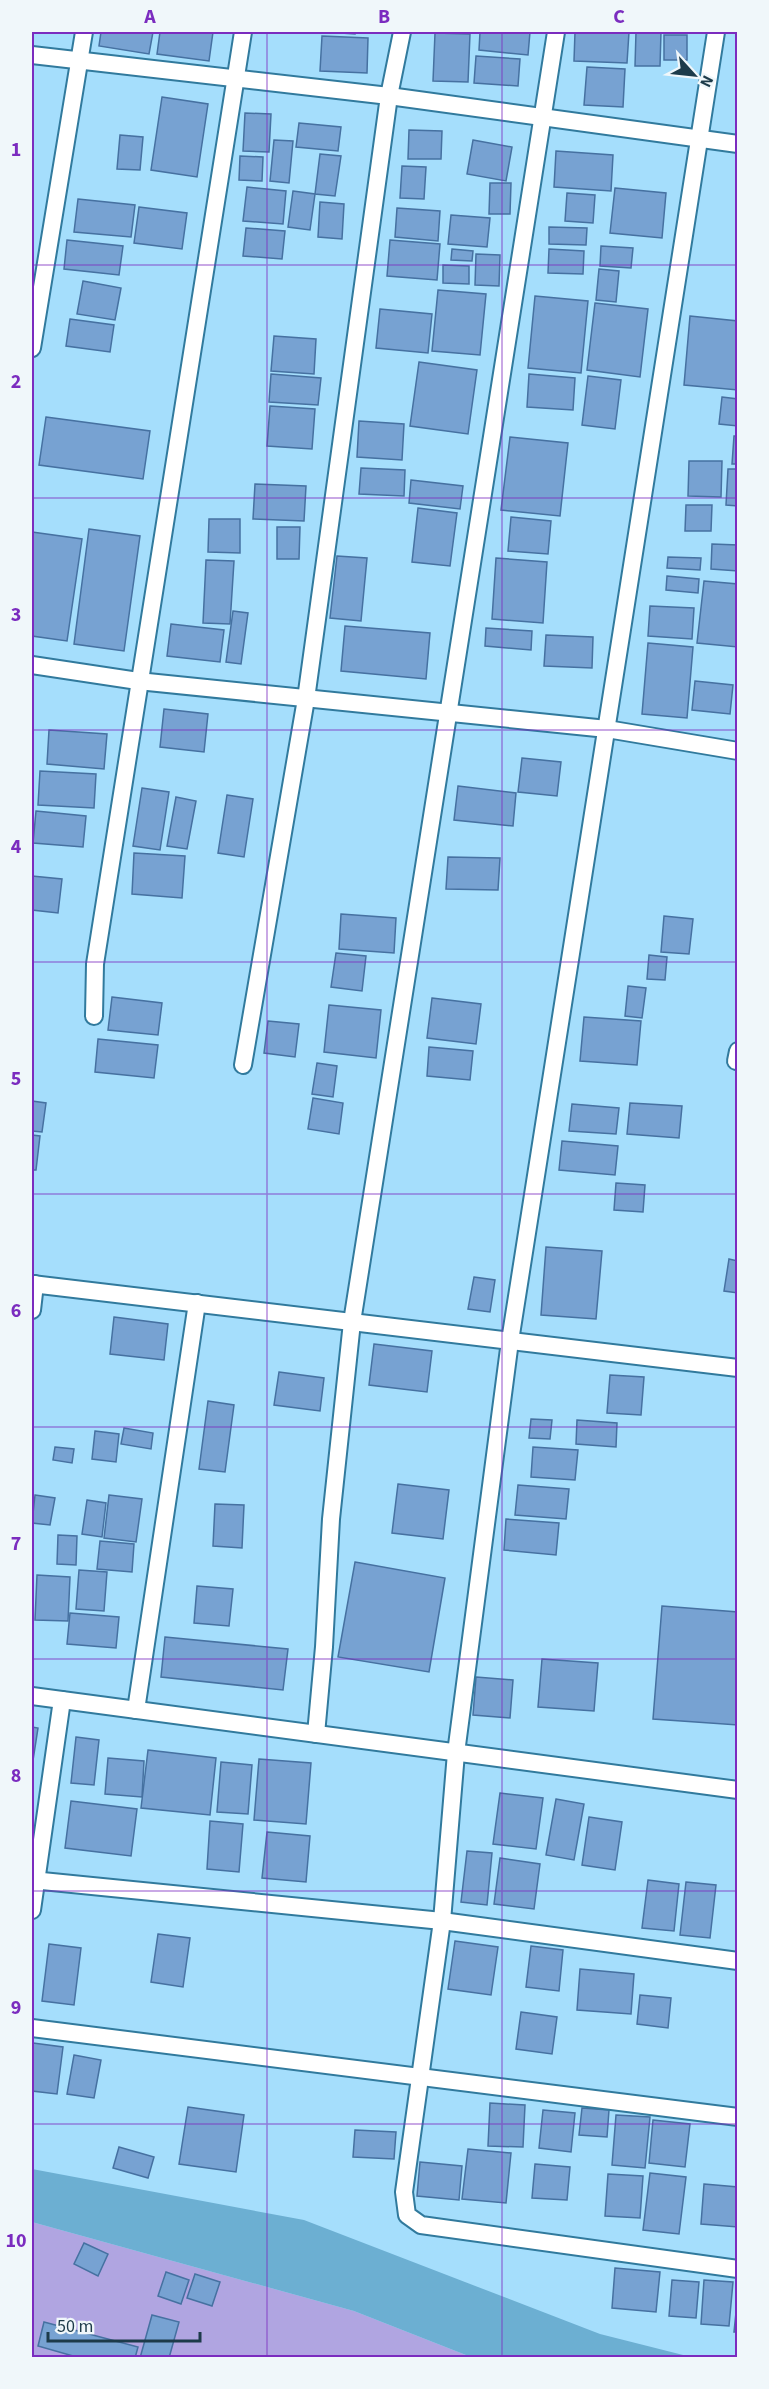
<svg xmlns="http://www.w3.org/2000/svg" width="769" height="2389" viewBox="0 0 769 2389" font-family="'Source Sans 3',sans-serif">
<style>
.green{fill:#b0a5e1}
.water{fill:#6cafd2}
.building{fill:#77a2d2;stroke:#4671a1;stroke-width:1.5}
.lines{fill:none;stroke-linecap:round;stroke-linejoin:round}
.street-casing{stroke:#317a9d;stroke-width:20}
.street{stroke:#fff;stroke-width:16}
.grid{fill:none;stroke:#7b2cbf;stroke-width:1.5;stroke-opacity:0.55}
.neatline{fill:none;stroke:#7b2cbf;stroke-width:2}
.grid-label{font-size:20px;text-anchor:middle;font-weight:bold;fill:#7b2cbf}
</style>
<rect width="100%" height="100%" fill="#a5defc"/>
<!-- green -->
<path class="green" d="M32,2222L354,2311L471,2357H32Z"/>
<!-- water -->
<path class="water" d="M32,2169L304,2220L600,2334L691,2357H471L354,2311L32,2222Z"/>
<!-- building -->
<g class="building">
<path d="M101,32H153L149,54L99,46Z"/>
<path d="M160,32H213L209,61L157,54Z"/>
<path d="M325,32H355V34Z"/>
<path d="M480,32H530L528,55L479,50Z"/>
<path d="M575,32H629L627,63L574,61Z"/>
<path d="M636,32H661L660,66H635Z"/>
<path d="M435,33L470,34L468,82L433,81Z"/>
<rect x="664" y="35" width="23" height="25"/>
<path d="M322,36L368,38L367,73L320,71Z"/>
<path d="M476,56L520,59L518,86L474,83Z"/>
<path d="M587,67L625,69L623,107L584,105Z"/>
<path d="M162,97L208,104L197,177L151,170Z"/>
<path d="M245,113L271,114L269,152L243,151Z"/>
<path d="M299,123L341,127L338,151L296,147Z"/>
<path d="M409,130L442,131L441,159H408Z"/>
<path d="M120,135L143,137L140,170L117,169Z"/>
<path d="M274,140L293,141L289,183L270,181Z"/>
<path d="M473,140L512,147L506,181L467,174Z"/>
<path d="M556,151L613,155L611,191L554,187Z"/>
<path d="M320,154L341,156L335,196L315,194Z"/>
<path d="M240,156L263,157L262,181L239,180Z"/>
<path d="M402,166L426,167L424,199L400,198Z"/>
<path d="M490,183H511L510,214H489Z"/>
<path d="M247,187L286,191L283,224L243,221Z"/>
<path d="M615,188L666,193L662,238L610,233Z"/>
<path d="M293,191L315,194L310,230L288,227Z"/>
<path d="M567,193L595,195L593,223L565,221Z"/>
<path d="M78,199L135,205L131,237L74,232Z"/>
<path d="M320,202L344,204L342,239L318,237Z"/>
<path d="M139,207L187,213L182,249L134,243Z"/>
<path d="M397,208L440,211L438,241L395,237Z"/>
<path d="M451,215L490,218L487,247L448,244Z"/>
<path d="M549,227L587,228L586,245L549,244Z"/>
<path d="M246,228L285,231L282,259L243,256Z"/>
<path d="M67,240L123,246L119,275L64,269Z"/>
<path d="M390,240L440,244L437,280L387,276Z"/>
<path d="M601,246L633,248L631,268L600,266Z"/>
<path d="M452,249L473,251L472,261L451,260Z"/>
<path d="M549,249L584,251L583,274L548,273Z"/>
<path d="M476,254L500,255L499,286L475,285Z"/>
<path d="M443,265L469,266V284L443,283Z"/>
<path d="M599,269L619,271L616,302L596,300Z"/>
<path d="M83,281L121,288L115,320L77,314Z"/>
<path d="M438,290L486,294L480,355L432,351Z"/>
<path d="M535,296L588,301L581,373L528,368Z"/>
<path d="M595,303L648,309L640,377L587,370Z"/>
<path d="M380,309L432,314L428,353L376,348Z"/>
<path d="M690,316L738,321V390L684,385Z"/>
<path d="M70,319L114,325L110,352L66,346Z"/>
<path d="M274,336L316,339L314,374L271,371Z"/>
<path d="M419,362L477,370L468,434L410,426Z"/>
<path d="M271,374L321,378L318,405L269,402Z"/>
<path d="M529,374L575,378L573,410L527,407Z"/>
<path d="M588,376L621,380L615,429L582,425Z"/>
<path d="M722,397L738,399V426L719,424Z"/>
<path d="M270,406L315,409L312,449L267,446Z"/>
<path d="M46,417L150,431L143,479L39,465Z"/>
<path d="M359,421L404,424L402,460L357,457Z"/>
<path d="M734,436H738V464H732Z"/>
<path d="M510,437L568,443L560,516L501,510Z"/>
<path d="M689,461H722L721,497L688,496Z"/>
<path d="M361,468L405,470L404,496L359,494Z"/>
<path d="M728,469H738V506L726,505Z"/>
<path d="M411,480L463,486L460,509L409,503Z"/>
<path d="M255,484L306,486L304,521L253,519Z"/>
<path d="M686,505H712L711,531H685Z"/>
<path d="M418,508L457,513L450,566L412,562Z"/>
<path d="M511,517L551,521L548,554L508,551Z"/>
<path d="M209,519H240V553L208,552Z"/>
<path d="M277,527H300L299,559H277Z"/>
<path d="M89,529L140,536L124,651L74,644Z"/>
<path d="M32,532L82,539L67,641L32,636Z"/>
<path d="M712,544L738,545V571L711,569Z"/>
<path d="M337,556L367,558L361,621L330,618Z"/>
<path d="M668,557L701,558L700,570L667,568Z"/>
<path d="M496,558L547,562L543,623L492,619Z"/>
<path d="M206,560L234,561L230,624L203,623Z"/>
<path d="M667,576L699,579L698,593L666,590Z"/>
<path d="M704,581L738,584V647L697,643Z"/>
<path d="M650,606L694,608L692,639L648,636Z"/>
<path d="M233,611L248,613L241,664L226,662Z"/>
<path d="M171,624L224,630L220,662L167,656Z"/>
<path d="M345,626L430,633L426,679L341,671Z"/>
<path d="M486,628L532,631L531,650L485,646Z"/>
<path d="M546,635L593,637L592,668L544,666Z"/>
<path d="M648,643L693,647L687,718L642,714Z"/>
<path d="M695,681L733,685L730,714L692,710Z"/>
<path d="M164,709L208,714L204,752L160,747Z"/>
<path d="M49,730L107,734L104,769L47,764Z"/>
<path d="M522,758L561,762L557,796L518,792Z"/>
<path d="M40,771L96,774L94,808L38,805Z"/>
<path d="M458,786L516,793L513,826L454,820Z"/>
<path d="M142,788L169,792L160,850L133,846Z"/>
<path d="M227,795L253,799L244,857L218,853Z"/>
<path d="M176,797L196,801L187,849L167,846Z"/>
<path d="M36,811L86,816L83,847L33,843Z"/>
<path d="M134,853L185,856L182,898L132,894Z"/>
<path d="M448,857L500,858L498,890L446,889Z"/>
<path d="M32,876L62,879L58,913L32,910Z"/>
<path d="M341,914L396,918L394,953L339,949Z"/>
<path d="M664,916L693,919L689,954L661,952Z"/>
<path d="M336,953L366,956L362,991L331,987Z"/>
<path d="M649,955L667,957L665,980L647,979Z"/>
<path d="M628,986L646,988L642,1018L625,1016Z"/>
<path d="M112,997L162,1003L158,1035L108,1030Z"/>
<path d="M432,998L481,1004L476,1044L427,1038Z"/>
<path d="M329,1005L381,1010L376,1058L324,1052Z"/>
<path d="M584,1017L641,1021L637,1065L580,1061Z"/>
<path d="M268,1021L299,1024L295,1057L264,1053Z"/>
<path d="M98,1039L158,1045L154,1078L95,1072Z"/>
<path d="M429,1047L473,1051L470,1080L427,1076Z"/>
<path d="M317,1063L337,1066L333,1097L312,1094Z"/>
<path d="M313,1098L343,1103L339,1134L308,1129Z"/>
<path d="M32,1101L46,1103L42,1132L32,1131Z"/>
<path d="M630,1103L682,1106L679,1138L627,1134Z"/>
<path d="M572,1104L619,1108L616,1134L569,1131Z"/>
<path d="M32,1135L40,1136L36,1170H32Z"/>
<path d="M562,1141L618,1146L615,1175L559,1170Z"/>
<path d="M616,1183L645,1185L643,1212L614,1210Z"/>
<path d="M546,1247L602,1251L596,1319L541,1315Z"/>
<path d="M729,1259L738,1261V1293L724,1291Z"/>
<path d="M474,1277L495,1280L490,1312L468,1309Z"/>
<path d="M114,1317L168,1324L164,1360L110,1354Z"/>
<path d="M374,1344L432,1351L427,1392L369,1385Z"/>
<path d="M279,1372L324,1378L320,1411L274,1405Z"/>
<path d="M610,1375L644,1377L641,1415L607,1413Z"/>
<path d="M208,1401L234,1405L225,1472L199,1469Z"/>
<path d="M531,1419L552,1420L550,1439L529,1438Z"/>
<path d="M577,1420L617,1423L616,1447L576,1444Z"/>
<path d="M124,1428L153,1433L151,1449L121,1444Z"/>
<path d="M95,1431L119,1434L116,1462L92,1459Z"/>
<path d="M55,1447L74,1449L72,1463L53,1460Z"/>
<path d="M533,1447L578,1450L575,1480L531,1477Z"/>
<path d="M398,1484L449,1490L443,1539L392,1533Z"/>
<path d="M518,1485L569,1489L566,1519L515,1515Z"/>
<path d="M35,1495L55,1498L50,1525L32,1523Z"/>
<path d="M109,1495L142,1499L136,1542L104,1538Z"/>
<path d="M87,1500L106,1503L102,1537L82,1534Z"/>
<path d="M215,1504L244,1505L242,1548L213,1546Z"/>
<path d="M506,1519L559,1523L556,1555L504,1550Z"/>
<path d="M58,1535L77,1536L76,1565L57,1564Z"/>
<path d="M100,1541L134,1544L132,1572L97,1569Z"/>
<path d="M355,1562L445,1578L429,1672L338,1657Z"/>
<path d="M79,1570L107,1572L104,1611L76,1609Z"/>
<path d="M37,1575L70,1577L68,1621L35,1620Z"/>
<path d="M197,1586L233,1589L229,1626L194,1623Z"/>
<path d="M662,1606L738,1612V1725L653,1719Z"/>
<path d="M70,1613L119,1617L116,1648L67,1644Z"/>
<path d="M165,1637L288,1649L283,1690L161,1677Z"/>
<path d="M542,1659L598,1663L594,1711L538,1707Z"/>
<path d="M476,1677L513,1680L510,1718L473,1715Z"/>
<path d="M32,1727L38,1728L32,1767Z"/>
<path d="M76,1737L99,1740L94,1785L71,1783Z"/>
<path d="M148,1750L216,1758L210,1815L141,1808Z"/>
<path d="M108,1758L144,1761L142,1797L105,1794Z"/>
<path d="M259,1759L311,1763L306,1824L254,1820Z"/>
<path d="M221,1762L252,1765L248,1814L217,1812Z"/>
<path d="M500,1793L543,1798L536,1849L493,1844Z"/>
<path d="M556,1799L584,1804L574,1860L546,1855Z"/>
<path d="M71,1801L137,1809L131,1856L65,1848Z"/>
<path d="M589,1817L622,1822L615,1870L582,1865Z"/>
<path d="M210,1821L243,1824L239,1872L207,1869Z"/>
<path d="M267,1832L310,1836L306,1882L262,1878Z"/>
<path d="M467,1851L492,1853L487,1905L461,1902Z"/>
<path d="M500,1858L540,1864L534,1909L494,1904Z"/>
<path d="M648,1880L679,1884L674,1931L642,1928Z"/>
<path d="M686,1882L716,1885L710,1938L680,1935Z"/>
<path d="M158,1934L190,1938L183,1987L151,1982Z"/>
<path d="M455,1941L498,1947L491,1995L448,1989Z"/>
<path d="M49,1944L81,1948L74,2005L42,2001Z"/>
<path d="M531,1946L563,1950L559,1991L526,1987Z"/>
<path d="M580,1969L634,1974L631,2014L577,2010Z"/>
<path d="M640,1995L671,1998L668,2028L637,2024Z"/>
<path d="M521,2012L557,2017L552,2054L516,2049Z"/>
<path d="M33,2043L63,2047L57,2094L32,2091Z"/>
<path d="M74,2055L101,2060L94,2098L67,2094Z"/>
<path d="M490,2103L525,2105L523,2147L488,2146Z"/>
<path d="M188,2107L244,2115L236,2172L179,2164Z"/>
<path d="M582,2108L609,2110L607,2137L579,2135Z"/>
<path d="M543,2110L575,2113L571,2152L539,2148Z"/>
<path d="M616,2115L650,2117L645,2168L612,2165Z"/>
<path d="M653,2120L690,2124L685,2167L649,2163Z"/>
<path d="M355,2130L396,2132L394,2159L353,2157Z"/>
<path d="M119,2147L154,2157L148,2178L113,2168Z"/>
<path d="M468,2149L511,2153L506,2203L462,2199Z"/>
<path d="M420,2162L462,2166L459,2200L417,2196Z"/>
<path d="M535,2164L570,2167L567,2200L532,2198Z"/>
<path d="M650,2173L686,2177L679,2234L643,2230Z"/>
<path d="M608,2174L643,2176L640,2218L605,2216Z"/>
<path d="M704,2184L738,2187V2227L701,2224Z"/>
<path d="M84,2243L108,2254L98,2276L74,2264Z"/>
<path d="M615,2268L660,2272L656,2312L612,2308Z"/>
<path d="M166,2272L189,2280L181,2304L158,2296Z"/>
<path d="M195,2274L220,2282L212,2306L187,2298Z"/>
<path d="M672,2280L699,2282L696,2318L669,2316Z"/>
<path d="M704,2280L733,2282L729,2326L701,2324Z"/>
<path d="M738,2293V2332H734Z"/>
<path d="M152,2315L179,2322L169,2358H140Z"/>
<path d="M44,2322L138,2347L135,2358H80L38,2346Z"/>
</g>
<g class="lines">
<!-- street casing -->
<g class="street-casing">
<g id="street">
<path d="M716,32L510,1341L456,1753L442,1921L404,2192L407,2215L421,2225L738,2269"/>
<path d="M32,55L389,96L738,144"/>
<path d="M32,348L84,32"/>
<path d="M32,665L138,681L607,729L738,751"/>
<path d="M94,1016L95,964L243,32"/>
<path d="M736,1061L738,1051"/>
<path d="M243,1065L306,699L389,96L402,32"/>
<path d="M32,1284L738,1368"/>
<path d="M32,1310L35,1284"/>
<path d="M32,1696L738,1790"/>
<path d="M136,1710L197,1303"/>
<path d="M316,1734L324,1647L331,1519L352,1322L556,32"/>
<path d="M32,1880L442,1921L738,1961"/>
<path d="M32,1910L62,1700"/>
<path d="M32,2028L738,2117"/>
</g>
</g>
<!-- street -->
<use href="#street" class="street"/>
</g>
<!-- grid -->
<path class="grid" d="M267,32V2358M502,32V2358M32,265H738M32,498H738M32,730H738M32,962H738M32,1194H738M32,1427H738M32,1659H738M32,1891H738M32,2124H738"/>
<!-- border -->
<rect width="769" height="2389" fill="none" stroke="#f0f7fa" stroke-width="66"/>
<!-- north arrow -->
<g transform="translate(694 75) rotate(117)" stroke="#f0f7fa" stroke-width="4.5" paint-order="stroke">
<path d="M0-4.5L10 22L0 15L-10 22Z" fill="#1d3b4a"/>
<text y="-9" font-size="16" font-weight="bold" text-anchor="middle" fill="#1d3b4a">N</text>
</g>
<!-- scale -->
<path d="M48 2332v9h152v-9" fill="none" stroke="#1d3b4a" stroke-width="3"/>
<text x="57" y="2332" font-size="18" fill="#1d3b4a" stroke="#f0f7fa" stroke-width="4.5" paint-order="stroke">50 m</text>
<rect x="33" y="33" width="703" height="2323" class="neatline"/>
<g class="grid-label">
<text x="150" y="23">A</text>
<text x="384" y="23">B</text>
<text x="619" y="23">C</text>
<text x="16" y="156">1</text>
<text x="16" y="388">2</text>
<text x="16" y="621">3</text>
<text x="16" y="853">4</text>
<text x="16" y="1085">5</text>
<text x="16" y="1317">6</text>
<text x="16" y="1550">7</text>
<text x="16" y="1782">8</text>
<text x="16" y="2014">9</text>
<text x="16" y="2247">10</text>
</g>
</svg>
